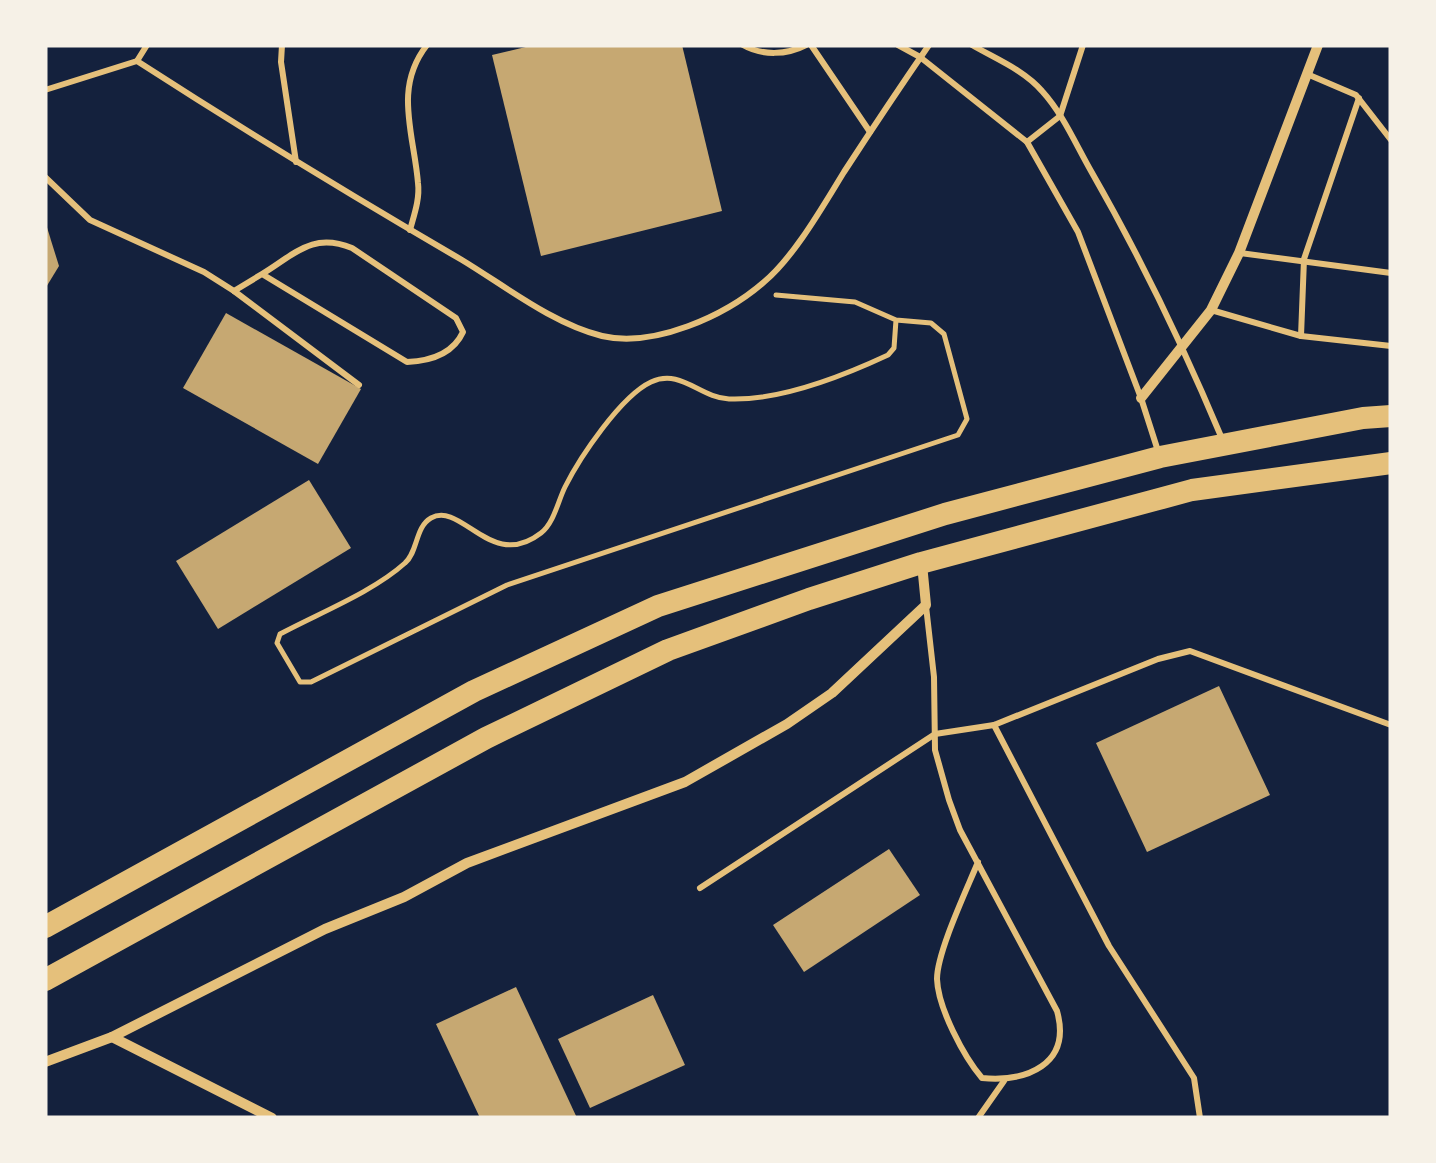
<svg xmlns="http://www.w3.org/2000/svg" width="1436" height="1163" viewBox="0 0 1436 1163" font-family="Poppins,sans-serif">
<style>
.building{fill:#c6a872}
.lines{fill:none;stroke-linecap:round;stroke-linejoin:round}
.path{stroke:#e5c07b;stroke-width:5}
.service{stroke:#e5c07b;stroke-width:6}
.minor{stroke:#e5c07b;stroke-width:10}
.trunk{stroke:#e5c07b;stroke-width:22}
</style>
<rect width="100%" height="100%" fill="#14213d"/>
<!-- building -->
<g class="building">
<path d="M534,45H682L722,211L541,256L492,55Z"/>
<path d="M45,221L59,266L45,289Z"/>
<path d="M226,313L361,389L318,464L183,388Z"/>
<path d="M309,480L351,548L218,629L176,561Z"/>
<path d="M1219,686L1270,795L1147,852L1096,743Z"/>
<path d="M889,849L920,895L804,972L773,925Z"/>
<path d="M516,987L577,1118H480L436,1024Z"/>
<path d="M653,995L685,1065L590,1108L558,1039Z"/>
</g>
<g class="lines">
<!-- path -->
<path class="path" d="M776,295L855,302L896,320L931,323L944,334L967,419L958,435L507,585L311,682H300L277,643L280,634C319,613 373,592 405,563C418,552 415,527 431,518C462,501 491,572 541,533C554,523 558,501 565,487C580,457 621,396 651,382C681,368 700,398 729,399C780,401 843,376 888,355L894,348L896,320"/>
<!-- service -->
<g class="service">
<path d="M282,45L281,62L296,162"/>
<path d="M743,45C762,56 787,55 806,45"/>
<path d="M811,45L870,132"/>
<path d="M898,45L920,57L1027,142L1078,232L1141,398L1158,451"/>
<path d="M972,45C996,59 1024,70 1042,91C1063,114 1076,145 1091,171C1141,258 1184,348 1223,441"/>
<path d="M137,61C244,130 352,196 462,260C505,286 553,324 602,336C654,348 725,316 764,282C794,257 823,206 844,172C872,129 900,87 929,45"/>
<path d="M1307,74L1356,95L1391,140"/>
<path d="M45,90L137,61L147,45"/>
<path d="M1027,142L1060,116L1083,45"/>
<path d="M45,177L90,220L204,272L234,291L359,385"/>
<path d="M410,230C414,215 420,199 418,183C414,134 393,88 427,45"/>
<path d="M1240,253L1391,273"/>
<path d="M234,291L262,274L407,362C430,361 453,354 463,332L456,318L352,248C312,232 295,254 262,274"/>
<path d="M1211,310L1301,336L1391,346"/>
<path d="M1301,336L1304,259L1359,98"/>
<path d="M926,606L934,677L935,750L949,800L960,830L1057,1011C1072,1065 1026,1082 982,1078C964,1057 938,1008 937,979C937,952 967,889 978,862"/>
<path d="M994,725L1109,946L1194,1078L1200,1118"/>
<path d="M700,888L935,734L994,725L1158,659L1190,651L1391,725"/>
<path d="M978,1118L1004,1081"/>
</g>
<!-- minor -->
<g class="minor">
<path d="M1141,398L1211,310L1239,253L1318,45"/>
<path d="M112,1037L325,929L404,897L467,863L685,782L787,724L832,693L926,605L922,564"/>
<path d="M45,1062L112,1037L272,1118"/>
</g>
<!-- trunk -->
<g class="trunk">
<path d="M45,927L474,691L658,606L945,514L1160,457L1363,418L1391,416"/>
<path d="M45,980L486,738L668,650L809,599L921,563L1155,500L1192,490L1391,463"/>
</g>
</g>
<!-- border -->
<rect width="1436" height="1163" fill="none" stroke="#f6f1e7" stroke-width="95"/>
</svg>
